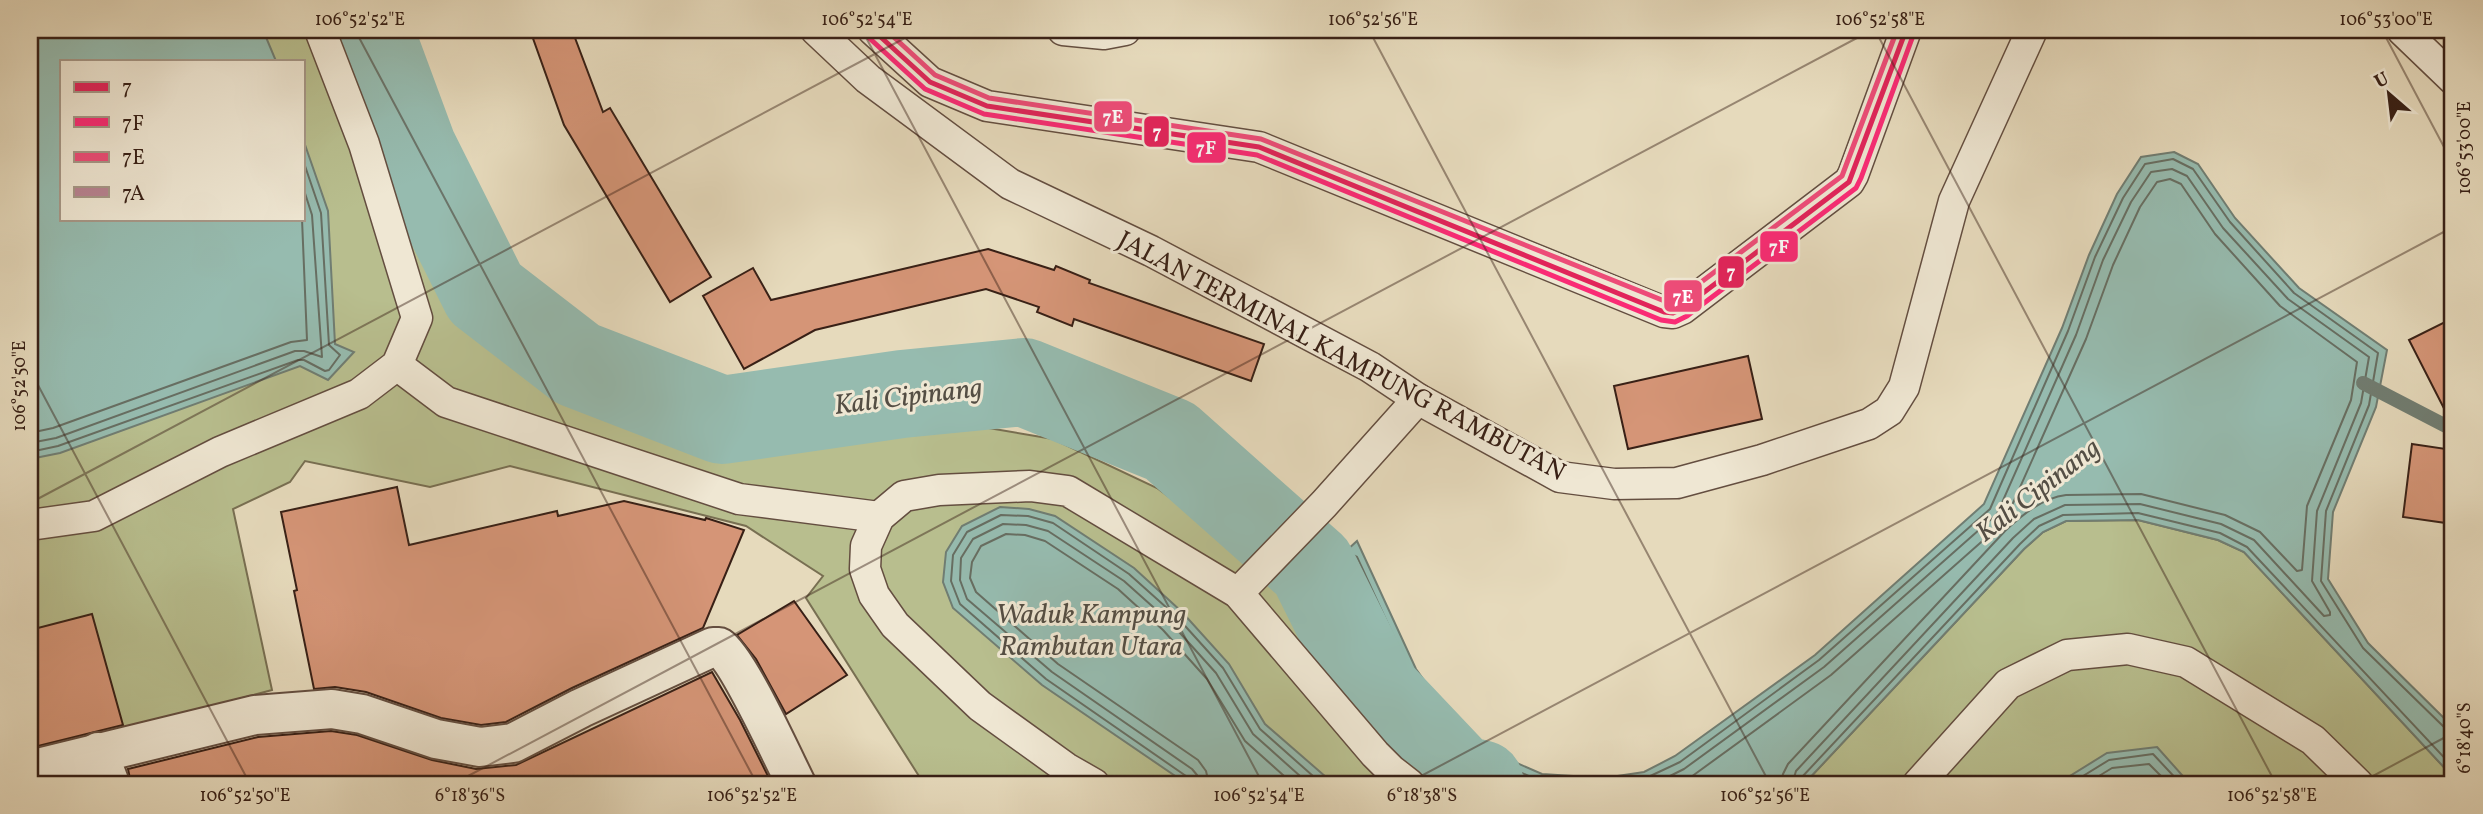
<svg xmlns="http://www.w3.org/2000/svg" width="2483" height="814" viewBox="0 0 2483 814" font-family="Vollkorn,serif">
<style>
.green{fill:#b8be8e;stroke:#786f52;stroke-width:2;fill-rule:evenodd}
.water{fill:#96bbaf;stroke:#707d72;stroke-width:2}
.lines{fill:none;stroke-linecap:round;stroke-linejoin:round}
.shore{stroke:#676e62;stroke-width:2}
.stream{stroke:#707d72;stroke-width:14}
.river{stroke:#96bbaf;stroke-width:88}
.building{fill:#d59577;stroke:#382016;stroke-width:2}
.service-casing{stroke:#644e40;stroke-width:33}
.minor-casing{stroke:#644e40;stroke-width:42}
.service{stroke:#efe7d3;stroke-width:30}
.minor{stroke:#efe7d3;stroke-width:38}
.bus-1-casing{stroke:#efe7d3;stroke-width:10}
.bus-2-casing{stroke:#efe7d3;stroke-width:10}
.bus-3-casing{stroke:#efe7d3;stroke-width:10}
.bus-4-casing{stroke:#efe7d3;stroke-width:10}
.bus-1{stroke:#e1245a;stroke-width:5}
.bus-2{stroke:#fa2b75;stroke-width:5}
.bus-3{stroke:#ed4c78;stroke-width:5}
.bus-4{stroke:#b78392;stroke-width:5}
.ticks{fill:none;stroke:#382016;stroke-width:2;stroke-opacity:0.45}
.labels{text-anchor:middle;stroke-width:6;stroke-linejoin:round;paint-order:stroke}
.street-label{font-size:26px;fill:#382016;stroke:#efe7d3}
.water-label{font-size:28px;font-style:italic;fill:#544e44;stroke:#efe7d3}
.line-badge{stroke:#efe7d3;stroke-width:2.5}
.badge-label{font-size:19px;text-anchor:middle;font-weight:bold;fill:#fff}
.neatline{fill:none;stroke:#382016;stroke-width:2.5}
.ticks-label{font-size:18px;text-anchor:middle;fill:#382016}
</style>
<rect width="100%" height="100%" fill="#e6dabc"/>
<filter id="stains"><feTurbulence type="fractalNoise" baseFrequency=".00286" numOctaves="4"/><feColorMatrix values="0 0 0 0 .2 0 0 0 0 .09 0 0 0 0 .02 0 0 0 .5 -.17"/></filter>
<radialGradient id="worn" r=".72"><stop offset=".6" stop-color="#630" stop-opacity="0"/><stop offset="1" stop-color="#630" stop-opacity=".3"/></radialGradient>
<!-- green -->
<g class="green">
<path d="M30,30H348L410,208L456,297L508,353L599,404L716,445L823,441L965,424L1053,439L1157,488L1299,594L1331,651L1377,714L1445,784H924L806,598L823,576L746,526L510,466L430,487L305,461L290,482L233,509L272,690L120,731L85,623L30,637ZM61,61H303V219H61Z"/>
<path d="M2138,520L2218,540L2244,552L2453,777V784H1804L2024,549L2043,532L2066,521Z"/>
</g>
<!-- water -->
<g class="water">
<path d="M30,30H263L276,61H61V219H303V139L328,211L335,344L354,352L328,380L300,366L60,453L30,459Z"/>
<path d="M2174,152L2198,164L2235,218L2299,288L2387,350L2376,407L2333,512L2328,579L2368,643L2453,727V777L2244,552L2218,540L2138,520L2066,521L2043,532L2024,549L1804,784H1445L1377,714L1331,651L1299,594L1357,541L1416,669L1454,722L1478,746L1542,774L1604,778L1644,772L1675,756L1815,655L1984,504L2062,328L2089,255L2117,194L2141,157Z"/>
<path d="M1000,507L1029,509L1055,516L1134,568L1182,612L1229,664L1265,724L1334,784H1187L1042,685L953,608L943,582L946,552L962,526Z"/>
<path d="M2157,747L2190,784H2057L2107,753Z"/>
</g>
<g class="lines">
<!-- shore -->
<g class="shore">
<path d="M30,433L53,428L291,342L307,340L302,219"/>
<path d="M30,443L56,438L295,351H304L322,357L312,215L303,187"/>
<path d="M30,452L58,446L298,360H304L325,371L329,370L340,355L329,345L321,213L303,160"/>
<path d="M1346,587L1351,589L1393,680L1391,684L1387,683L1353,637L1333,602L1334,598Z"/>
<path d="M1190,784L1186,776L1046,679L960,604L951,581L953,555L967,532L1001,515L1028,516L1053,523L1129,574L1177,617L1223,668L1260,729L1322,784"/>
<path d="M1198,784L1197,775L1192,769L1052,672L967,599L960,580L961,558L973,539L1003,524L1026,525L1048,531L1124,581L1171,623L1216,673L1253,734L1309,784"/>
<path d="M1209,784L1206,771L1198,760L1058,664L976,592L970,578L972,562L981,546L1006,534L1025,535L1045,541L1118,589L1163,630L1207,679L1245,741L1293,784"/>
<path d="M1448,784L1446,777C1390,724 1346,665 1309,598L1310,594L1353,555L1357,557L1410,672L1448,727L1473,751L1540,781L1596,784"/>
<path d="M1457,784L1452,771C1399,721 1355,664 1320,600L1321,596L1349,570L1354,571C1383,635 1411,712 1467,758C1480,769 1509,777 1525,784"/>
<path d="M1607,784L1646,778L1680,762L1819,660L1990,509L2068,331L2095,257L2123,198L2145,164L2173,159L2193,169L2230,222L2294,293L2378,353L2369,405L2326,511L2321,581L2363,648L2446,729L2453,731"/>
<path d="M1654,784L1684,769L1824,667L1997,514L2076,335L2103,260L2131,202L2151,172L2172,169L2187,176L2223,228L2288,299L2369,357L2361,403L2317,511L2312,581L2330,612V615L2324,616L2254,540L2221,524L2140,504L2065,505L2034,519L2013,538L1796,771L1792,784"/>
<path d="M1678,784L1691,777L1831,675L2005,521L2086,339L2113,265L2140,207L2157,182L2170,179L2181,184L2215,234L2280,306L2357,362L2351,400L2307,506L2302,570L2297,571L2260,532L2225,515L2141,494L2066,495C2042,498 2022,515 2005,531L1788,764L1783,774L1781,784"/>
<path d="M1801,784L1802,777L2020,544L2039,526L2063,515L2138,513L2220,533L2247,547L2453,767"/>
<path d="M2070,784L2109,760L2153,754L2181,784"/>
<path d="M2086,784L2112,768L2149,764L2169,784"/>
</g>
<!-- stream -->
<path class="stream" d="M2363,383L2446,426H2453"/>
<!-- river -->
<path class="river" d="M369,30L413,149L485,293L577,364L722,420L902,394L1024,382L1170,441L1312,567L1371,686L1459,779L1480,784"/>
</g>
<!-- building -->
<g class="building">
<path d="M530,30H572L603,112L610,108L711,277L670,302L564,125Z"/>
<path d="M988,249L1054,270L1056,266L1090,280L1089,283L1264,344L1251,381L1074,319L1072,326L1037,312L1039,307L986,289L815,330L744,369L703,296L753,268L771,300Z"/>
<path d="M2453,318V426L2409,340Z"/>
<path d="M1748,356L1762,419L1628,449L1614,386Z"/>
<path d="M2412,444L2453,450V524L2403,517Z"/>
<path d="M397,487L409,545L557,511L558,516L624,501L705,520L706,518L744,530L703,628L572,688L506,722L481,725L441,718L366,692L335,687L314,689L294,591L297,590L281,512Z"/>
<path d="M794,601L847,675L786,714L756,659L737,635Z"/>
<path d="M92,614L123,725L30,748V630Z"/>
<path d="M712,672L740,720L772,784H131L128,769L258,737L331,731L357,735L432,760L476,769L516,765Z"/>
</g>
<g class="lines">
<!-- service casing -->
<g class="service-casing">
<g id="service">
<path d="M816,30L868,79L1010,184L1151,251L1370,367L1418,399L1560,477L1614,484L1677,483L1762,460L1869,424L1889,411L1904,387L1954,201L2032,30"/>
<path d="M873,30L930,82L987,106L1259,147L1664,312L1673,313L1682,309L1849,182L1853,175L1906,30"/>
<path d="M1063,30L1104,34L1125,30"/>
<path d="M2402,30L2453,79"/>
<path d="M397,365L446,402L739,499L879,517"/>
<path d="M30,525L94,516L220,452L359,394L397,365L417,318L364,144L320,30"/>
<path d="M1238,593L1324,504L1418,399"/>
<path d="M1094,784L1066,768L980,706L895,625L874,595L865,569L866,546L879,517L904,496L939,490L1030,486L1068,491L1238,593L1375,754L1391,770L1409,784"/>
<path d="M1918,784L2008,684L2067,655L2128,649L2186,662L2313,740L2358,784"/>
</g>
</g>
<!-- minor casing -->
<g class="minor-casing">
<g id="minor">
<path d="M98,752L110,784"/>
<path d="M30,770L255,715L332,709L362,714L436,739L480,747L513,743L581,708L713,647H719C738,659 783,758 796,784"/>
</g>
</g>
<!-- service -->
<use href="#service" class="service"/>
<!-- minor -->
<use href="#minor" class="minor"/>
<!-- bus-1 casing -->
<g class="bus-1-casing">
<path id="bus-1" d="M873,30L930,82L987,106L1259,147L1664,312L1673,313L1682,309L1849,182L1906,30"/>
</g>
<!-- bus-2 casing -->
<g class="bus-2-casing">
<path id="bus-2" d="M867,36L925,89L984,114L1257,155L1661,320L1675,322L1687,316L1856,188L1861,178L1914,33"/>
</g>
<!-- bus-3 casing -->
<g class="bus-3-casing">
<path id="bus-3" d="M886,30L935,75L989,98L1261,139L1672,304L1842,176L1897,30"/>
</g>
<!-- bus-4 casing -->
<g class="bus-4-casing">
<path id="bus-4" d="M1063,30L1104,34L1125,30"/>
</g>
<!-- bus-1 -->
<use href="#bus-1" class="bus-1"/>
<!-- bus-2 -->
<use href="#bus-2" class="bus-2"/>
<!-- bus-3 -->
<use href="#bus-3" class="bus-3"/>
<!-- bus-4 -->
<use href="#bus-4" class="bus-4"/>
</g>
<!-- ticks -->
<path class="ticks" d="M355,30L757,784M862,30L1263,784M1369,30L1770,784M1875,30L2276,784M2382,30L2453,164M30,370L250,784M30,503L920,30M453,784L1872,30M1406,784L2453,227M2358,784L2453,733"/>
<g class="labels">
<!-- street labels -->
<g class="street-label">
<text transform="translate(1342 355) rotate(28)" y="9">JALAN TERMINAL KAMPUNG RAMBUTAN</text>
</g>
<!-- water labels -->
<g class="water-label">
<text transform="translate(908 395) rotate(-7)" y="10">Kali Cipinang</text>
<text transform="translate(2037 489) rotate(-38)" y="10">Kali Cipinang</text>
<text x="1091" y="623">Waduk Kampung<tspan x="1091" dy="32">Rambutan Utara</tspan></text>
</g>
</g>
<g class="line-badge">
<rect x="1093" y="100" width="40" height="33" rx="7" fill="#ed4c78"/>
<rect x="1143" y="115" width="27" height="33" rx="7" fill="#e1245a"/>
<rect x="1186" y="131" width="41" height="33" rx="7" fill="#fa2b75"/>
<rect x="1759" y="230" width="40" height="33" rx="7" fill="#fa2b75"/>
<rect x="1717" y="255" width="28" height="34" rx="7" fill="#e1245a"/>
<rect x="1663" y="279" width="40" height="34" rx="7" fill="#ed4c78"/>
</g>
<g class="badge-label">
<text x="1113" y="123">7E</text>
<text x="1157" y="138">7</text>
<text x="1206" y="154">7F</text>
<text x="1779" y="253">7F</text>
<text x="1731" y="278">7</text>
<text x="1683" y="303">7E</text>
</g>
<!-- margin -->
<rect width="2483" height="814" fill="none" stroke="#e6dabc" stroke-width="77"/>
<!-- legend -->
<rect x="60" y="60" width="245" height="161" fill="#efe7d3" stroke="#a69787" stroke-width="2"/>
<rect x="74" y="82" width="35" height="10" fill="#e1245a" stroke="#a69787" stroke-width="2"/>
<text x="122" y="94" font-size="21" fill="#382016">7</text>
<rect x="74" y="117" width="35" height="10" fill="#fa2b75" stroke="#a69787" stroke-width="2"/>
<text x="122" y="130" font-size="21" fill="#382016">7F</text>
<rect x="74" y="152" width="35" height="10" fill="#ed4c78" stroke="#a69787" stroke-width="2"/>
<text x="122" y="164" font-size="21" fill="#382016">7E</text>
<rect x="74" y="187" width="35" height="10" fill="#b78392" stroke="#a69787" stroke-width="2"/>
<text x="122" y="200" font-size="21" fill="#382016">7A</text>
<!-- north arrow -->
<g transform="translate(2389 94) rotate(332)" stroke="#efe7d3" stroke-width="5" paint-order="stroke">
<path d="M0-5L12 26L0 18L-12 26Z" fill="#382016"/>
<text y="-10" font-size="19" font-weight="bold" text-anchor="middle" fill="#382016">U</text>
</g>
<rect x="38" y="38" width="2406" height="738" class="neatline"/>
<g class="ticks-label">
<text x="360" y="25">106°52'52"E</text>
<text x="867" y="25">106°52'54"E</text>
<text x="1373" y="25">106°52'56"E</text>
<text x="1880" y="25">106°52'58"E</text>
<text x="2386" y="25">106°53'00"E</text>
<text transform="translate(2464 148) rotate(-90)" y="6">106°53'00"E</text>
<text transform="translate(19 386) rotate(-90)" y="6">106°52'50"E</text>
<text transform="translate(2464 738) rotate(-90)" y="6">6°18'40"S</text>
<text x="245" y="801">106°52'50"E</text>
<text x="470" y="801">6°18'36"S</text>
<text x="752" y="801">106°52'52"E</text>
<text x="1259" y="801">106°52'54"E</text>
<text x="1422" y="801">6°18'38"S</text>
<text x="1765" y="801">106°52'56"E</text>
<text x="2272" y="801">106°52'58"E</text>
</g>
<rect width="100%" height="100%" filter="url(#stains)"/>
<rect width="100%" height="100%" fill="url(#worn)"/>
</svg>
